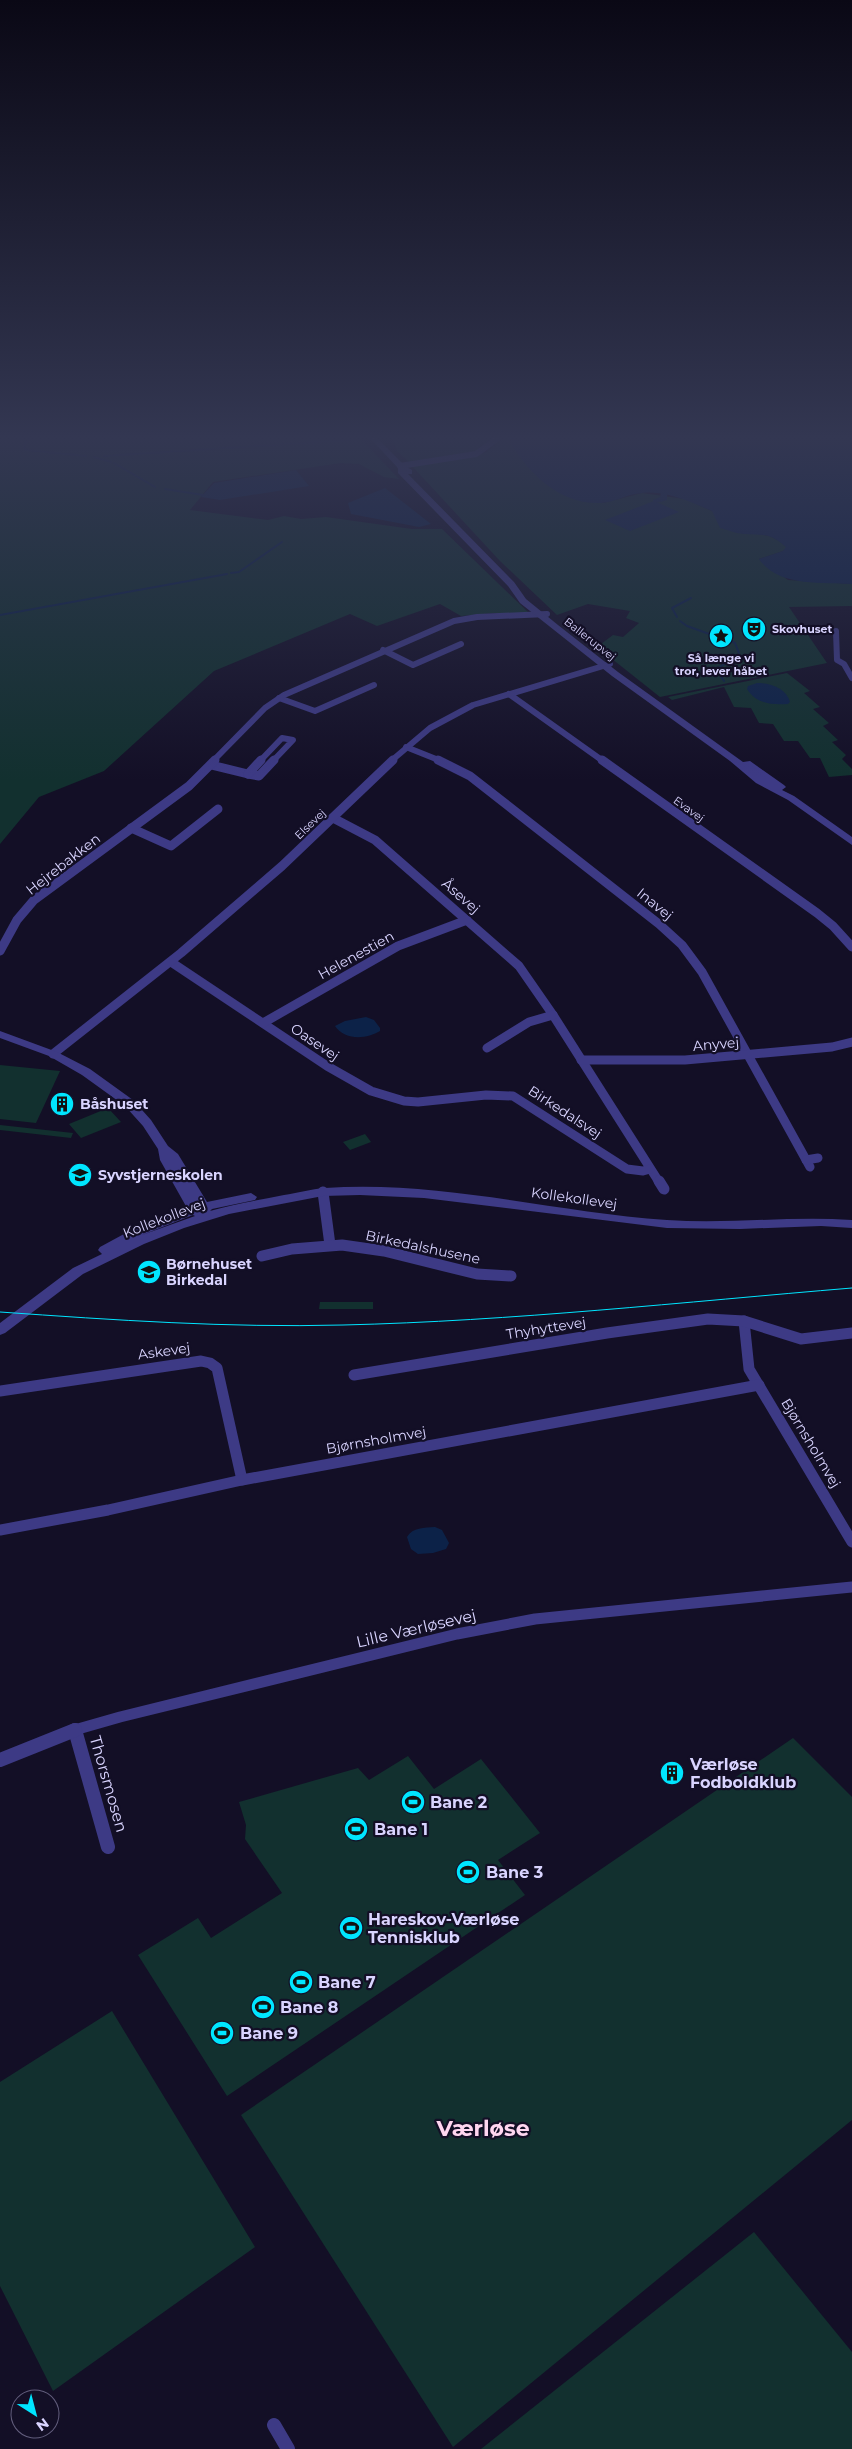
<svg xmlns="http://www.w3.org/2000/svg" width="852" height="2449" viewBox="0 0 852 2449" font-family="Montserrat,sans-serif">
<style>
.green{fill:#12302f}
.water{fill:#0c2248}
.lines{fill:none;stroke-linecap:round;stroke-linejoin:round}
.stream{stroke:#0c2248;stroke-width:2}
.canal{fill:#0c2248;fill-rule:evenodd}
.minor-far3{stroke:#3d3a85;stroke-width:6}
.minor-far2{stroke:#3d3a85;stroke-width:9}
.minor-far1{stroke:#3d3a85;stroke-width:11}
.minor{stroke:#3d3a85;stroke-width:14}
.tertiary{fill:#3d3a85;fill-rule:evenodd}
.tram{stroke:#00e5ff;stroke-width:1}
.labels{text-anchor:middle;stroke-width:4.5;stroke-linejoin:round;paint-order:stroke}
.far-poi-label{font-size:11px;font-weight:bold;fill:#d9d4ff;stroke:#130f26;text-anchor:start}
.far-street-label{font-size:11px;fill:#d9d4ff;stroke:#130f26}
.street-label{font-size:14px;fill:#d9d4ff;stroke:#130f26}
.poi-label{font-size:14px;font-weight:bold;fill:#d9d4ff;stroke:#130f26;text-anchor:start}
.near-street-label{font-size:16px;fill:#d9d4ff;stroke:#130f26}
.near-poi-label{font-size:16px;font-weight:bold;fill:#d9d4ff;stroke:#130f26;text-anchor:start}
.near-district-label{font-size:22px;font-weight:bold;fill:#ffd6f0;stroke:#130f26}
</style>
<rect width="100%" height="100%" fill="#130f26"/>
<!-- green -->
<g class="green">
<path d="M0,438H360L399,479L384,477L359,464L341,463L213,482L190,510L268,520L284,516L301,519L326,517L412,529H442L529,613H494L461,616L440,604L377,626L350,614L214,671L104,771L39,797L0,844Z"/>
<path d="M392,438H491L475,451L409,462L397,451Z"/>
<path d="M504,438H508L603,503L642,493L685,499L712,511L743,534C762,533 773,535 787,547L783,551L759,559L788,580L852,584V606L789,607L827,663L660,697L597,647L613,635L623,637L639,623L626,618L630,611L588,604L557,615L500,561L412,466L473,456L487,452Z"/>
<path d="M787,673L810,691L804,693L820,707L813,709L829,723L823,726L838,740L832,742L846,755L842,759L852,769V775L829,777L820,758H810L798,741H784L773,724L759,723L751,708L734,707L724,687L672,700L668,697Z"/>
<path d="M0,1065L60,1071L36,1123L0,1119Z"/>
<path d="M108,1108L121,1122L81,1138L69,1124Z"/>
<path d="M0,1125L73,1133L71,1138L0,1130Z"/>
<path d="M365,1134L371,1142L350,1150L343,1142Z"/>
<path d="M320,1302H373V1309H319Z"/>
<path d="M793,1738L852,1797V2120L453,2447L241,2115Z"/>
<path d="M408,1756L434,1789L481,1759L540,1833L498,1860L525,1895L227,2096L138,1955L198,1918L211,1938L282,1893L245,1839L246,1825L239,1802L358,1768L369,1780Z"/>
<path d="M112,2011L255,2247L53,2391L0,2286V2082Z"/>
<path d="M754,2232L852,2352V2449H481Z"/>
</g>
<!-- water -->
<g class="water">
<path d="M508,438H852V584C821,582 778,587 759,559L783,551L786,547C770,533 764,535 745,534C737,534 728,530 720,528L712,511C691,502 665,490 642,493C628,494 615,502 601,503C560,505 526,472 508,438Z"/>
<path d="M296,470L309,486L220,500L201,497L214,483Z"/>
<path d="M385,488L431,524L419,527L351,514L348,503Z"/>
<path d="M654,501L679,512L630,531L605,520Z"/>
<path d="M757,683C771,683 786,688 790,702L788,704C772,705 756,704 747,689L748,686Z"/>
<path d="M366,1017L374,1020L380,1028V1031C367,1039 345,1041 335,1026L345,1021Z"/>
<path d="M435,1527L442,1530L449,1543L446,1549L433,1553L418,1554L411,1549L407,1537C413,1527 424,1528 435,1527Z"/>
</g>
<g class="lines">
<!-- stream -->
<g class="stream">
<path d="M28,438L24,448L26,450L86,456"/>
<path d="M104,456L350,440"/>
<path d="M94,457L111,462"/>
<path d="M114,463L155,487"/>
<path d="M165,489L203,495"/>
<path d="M231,573L239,572L282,542"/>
<path d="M0,615L227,574"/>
<path d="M677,617L672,608L691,598"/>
<path d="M680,621L687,626L712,635"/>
<path d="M721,636L735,643L739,653"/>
<path d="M724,681L716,669L739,656"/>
</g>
<!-- canal -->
<path class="canal" d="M661,493H667V500L653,504V500L660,497Z"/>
<!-- minor-far3 -->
<g class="minor-far3">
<path d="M400,466L476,454L498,438"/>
<path d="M836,631L837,660L844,664L852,678"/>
<path d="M383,650L413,665L461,644"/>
<path d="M509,694L603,761"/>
<path d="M279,698L315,711L374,685"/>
<path d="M406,747L441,761"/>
<path d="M213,761L265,708L284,695L454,621L477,617L547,614"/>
<path d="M260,761L282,738L293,740L273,761"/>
<path d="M391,761L430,728L473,705L610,664"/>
</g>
<!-- minor-far2 -->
<g class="minor-far2">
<path d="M438,760L470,776L659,924L682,945L702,972L810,1167"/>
<path d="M602,760L817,913L833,926L852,947"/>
<path d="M211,765L248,774"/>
<path d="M248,774L259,776L274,760"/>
<path d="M248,774L261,760"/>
<path d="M333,818L375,840L519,966L553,1015L659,1182"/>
<path d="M131,828L171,846L218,809"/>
<path d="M0,951L17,920L34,900L189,786L215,760"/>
<path d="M171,962L327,1066L371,1091L404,1101L418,1102L486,1095L513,1096L627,1169L643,1171L650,1169"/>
<path d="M263,1023L398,946L467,920"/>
<path d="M487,1048L529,1022L553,1015"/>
<path d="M53,1054L181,953L282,866L393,760"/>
<path d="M581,1060H685L832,1047L852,1042"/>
<path d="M806,1160L818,1158"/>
</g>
<!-- minor-far1 -->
<g class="minor-far1">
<path d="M659,1181L664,1189"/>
<path d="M323,1192L330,1245"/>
<path d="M262,1256L292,1249L342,1245L384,1251L477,1274L511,1276"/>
<path d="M744,1321L749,1369L852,1542"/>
<path d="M354,1375L607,1333L708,1319L744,1321L801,1339L852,1333"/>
<path d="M0,1391L201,1361L210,1363L217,1368L242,1480"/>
<path d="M0,1530L108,1510L242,1480L759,1385"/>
<path d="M71,1731L120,1717L457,1634L535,1619L852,1587"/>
</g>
<!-- minor -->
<g class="minor">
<path d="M75,1730L108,1847"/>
<path d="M0,1760L75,1730"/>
<path d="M274,2425L288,2449"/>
</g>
<!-- tertiary -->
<g class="tertiary">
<path d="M370,438H377L405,466L412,470V474H408L514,582L526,599L558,625L618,672L743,762L750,761L784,785L786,787L782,790L794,796L852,837V845L788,800L756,783L730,761L612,676L520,603L508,586L398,473V468Z"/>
<path d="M0,1031L57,1052L90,1069L133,1100L151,1120L168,1146L178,1154L207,1202L251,1193L257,1197L255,1200L212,1209L210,1211C234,1204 259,1200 284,1195C297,1193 311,1189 325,1188C440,1180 553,1212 667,1220C729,1224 790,1216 852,1220V1228L821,1226L740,1229L667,1228L424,1198L360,1195L323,1196L229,1214L184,1228L144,1244L83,1274L5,1333L0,1335V1323L73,1268L102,1254L98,1250L100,1247L135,1228L187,1208L160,1160L158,1149L143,1126L125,1106L82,1075L49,1056L0,1038ZM193,1215L195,1216L142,1235Z"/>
</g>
<!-- tram -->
<path class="tram" d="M0,1312C114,1320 228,1328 343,1325C513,1321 683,1302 852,1288"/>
</g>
<!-- sky -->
<linearGradient id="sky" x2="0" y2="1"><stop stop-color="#0a0815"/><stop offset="0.56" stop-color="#333752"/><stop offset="1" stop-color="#333752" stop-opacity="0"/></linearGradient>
<rect width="852" height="781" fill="url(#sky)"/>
<!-- icons -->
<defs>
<g id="theatre-disc" transform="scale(1.25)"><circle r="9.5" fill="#00e5ff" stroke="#130f26"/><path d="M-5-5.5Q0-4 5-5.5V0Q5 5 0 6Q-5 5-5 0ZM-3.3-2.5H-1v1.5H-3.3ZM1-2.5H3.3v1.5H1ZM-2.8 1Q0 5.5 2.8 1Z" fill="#111"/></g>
<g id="sight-disc" transform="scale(1.25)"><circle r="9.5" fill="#00e5ff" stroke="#130f26"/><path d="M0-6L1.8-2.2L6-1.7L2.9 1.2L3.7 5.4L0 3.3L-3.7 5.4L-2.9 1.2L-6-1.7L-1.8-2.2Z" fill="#111"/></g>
<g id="building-disc" transform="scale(1.25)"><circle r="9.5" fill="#00e5ff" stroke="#130f26"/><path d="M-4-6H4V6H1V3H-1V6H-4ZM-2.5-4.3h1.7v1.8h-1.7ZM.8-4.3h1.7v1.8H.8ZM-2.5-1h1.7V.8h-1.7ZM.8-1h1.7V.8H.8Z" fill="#111"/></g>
<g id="school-disc" transform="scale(1.25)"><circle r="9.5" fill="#00e5ff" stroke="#130f26"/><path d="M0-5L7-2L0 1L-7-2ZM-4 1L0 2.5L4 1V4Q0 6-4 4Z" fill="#111"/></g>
<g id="stadium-disc" transform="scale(1.25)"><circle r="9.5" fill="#00e5ff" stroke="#130f26"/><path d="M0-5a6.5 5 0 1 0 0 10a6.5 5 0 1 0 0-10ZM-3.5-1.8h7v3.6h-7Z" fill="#111"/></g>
</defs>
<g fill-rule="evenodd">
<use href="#theatre-disc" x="754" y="629"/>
<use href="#sight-disc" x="721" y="636"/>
<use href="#building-disc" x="62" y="1104"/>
<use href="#school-disc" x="80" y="1175"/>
<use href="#school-disc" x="149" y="1272"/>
<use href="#building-disc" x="672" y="1773"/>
<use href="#stadium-disc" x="413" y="1802"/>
<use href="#stadium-disc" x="356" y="1829"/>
<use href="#stadium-disc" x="468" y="1872"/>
<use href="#stadium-disc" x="351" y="1928"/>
<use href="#stadium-disc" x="301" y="1982"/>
<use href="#stadium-disc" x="263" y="2007"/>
<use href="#stadium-disc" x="222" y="2033"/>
</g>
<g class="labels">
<!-- far-poi labels -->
<g class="far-poi-label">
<text x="772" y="633">Skovhuset</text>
<text x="721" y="662" text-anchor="middle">Så længe vi<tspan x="721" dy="13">tror, lever håbet</tspan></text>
</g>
<!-- far-street labels -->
<g class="far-street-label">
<text transform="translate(590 639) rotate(38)" y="4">Ballerupvej</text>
<text transform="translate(689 809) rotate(36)" y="4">Evavej</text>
<text transform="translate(310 824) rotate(-44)" y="4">Elsevej</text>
</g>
<!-- street labels -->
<g class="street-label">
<text transform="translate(63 864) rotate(-38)" y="5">Hejrebakken</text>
<text transform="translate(461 896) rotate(41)" y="5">Åsevej</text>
<text transform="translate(655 904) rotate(39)" y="5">Inavej</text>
<text transform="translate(356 955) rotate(-29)" y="5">Helenestien</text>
<text transform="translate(315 1042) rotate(34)" y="5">Oasevej</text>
<text transform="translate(716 1044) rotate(-5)" y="5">Anyvej</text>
<text transform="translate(565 1112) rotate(33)" y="5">Birkedalsvej</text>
<text transform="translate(574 1198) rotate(8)" y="5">Kollekollevej</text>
<text transform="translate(164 1218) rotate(-21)" y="5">Kollekollevej</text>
<text transform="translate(423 1247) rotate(12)" y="5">Birkedalshusene</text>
<text transform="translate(546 1328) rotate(-9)" y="5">Thyhyttevej</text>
<text transform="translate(164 1351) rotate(-8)" y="5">Askevej</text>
<text transform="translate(376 1440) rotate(-10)" y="5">Bjørnsholmvej</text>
<text transform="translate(811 1443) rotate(59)" y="5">Bjørnsholmvej</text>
</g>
<!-- poi labels -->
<g class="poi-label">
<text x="80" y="1109">Båshuset</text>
<text x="98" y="1180">Syvstjerneskolen</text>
<text x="166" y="1269">Børnehuset<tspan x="166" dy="16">Birkedal</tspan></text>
</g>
<!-- near-street labels -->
<g class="near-street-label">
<text transform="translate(416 1628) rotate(-13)" y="6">Lille Værløsevej</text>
<text transform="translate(109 1784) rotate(74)" y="6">Thorsmosen</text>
</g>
<!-- near-poi labels -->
<g class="near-poi-label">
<text x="690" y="1770">Værløse<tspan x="690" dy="18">Fodboldklub</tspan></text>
<text x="430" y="1808">Bane 2</text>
<text x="374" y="1835">Bane 1</text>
<text x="486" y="1878">Bane 3</text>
<text x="368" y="1925">Hareskov-Værløse<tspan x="368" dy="18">Tennisklub</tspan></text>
<text x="318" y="1988">Bane 7</text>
<text x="280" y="2013">Bane 8</text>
<text x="240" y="2039">Bane 9</text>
</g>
<!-- near-district labels -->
<g class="near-district-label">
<text x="483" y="2136">Værløse</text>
</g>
</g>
<!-- north arrow -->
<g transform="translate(35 2414) rotate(144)"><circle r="24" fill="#130f26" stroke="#625e7d"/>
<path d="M0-4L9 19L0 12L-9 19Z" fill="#00e5ff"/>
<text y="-8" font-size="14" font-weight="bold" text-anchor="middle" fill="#d9d4ff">N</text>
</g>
</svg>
